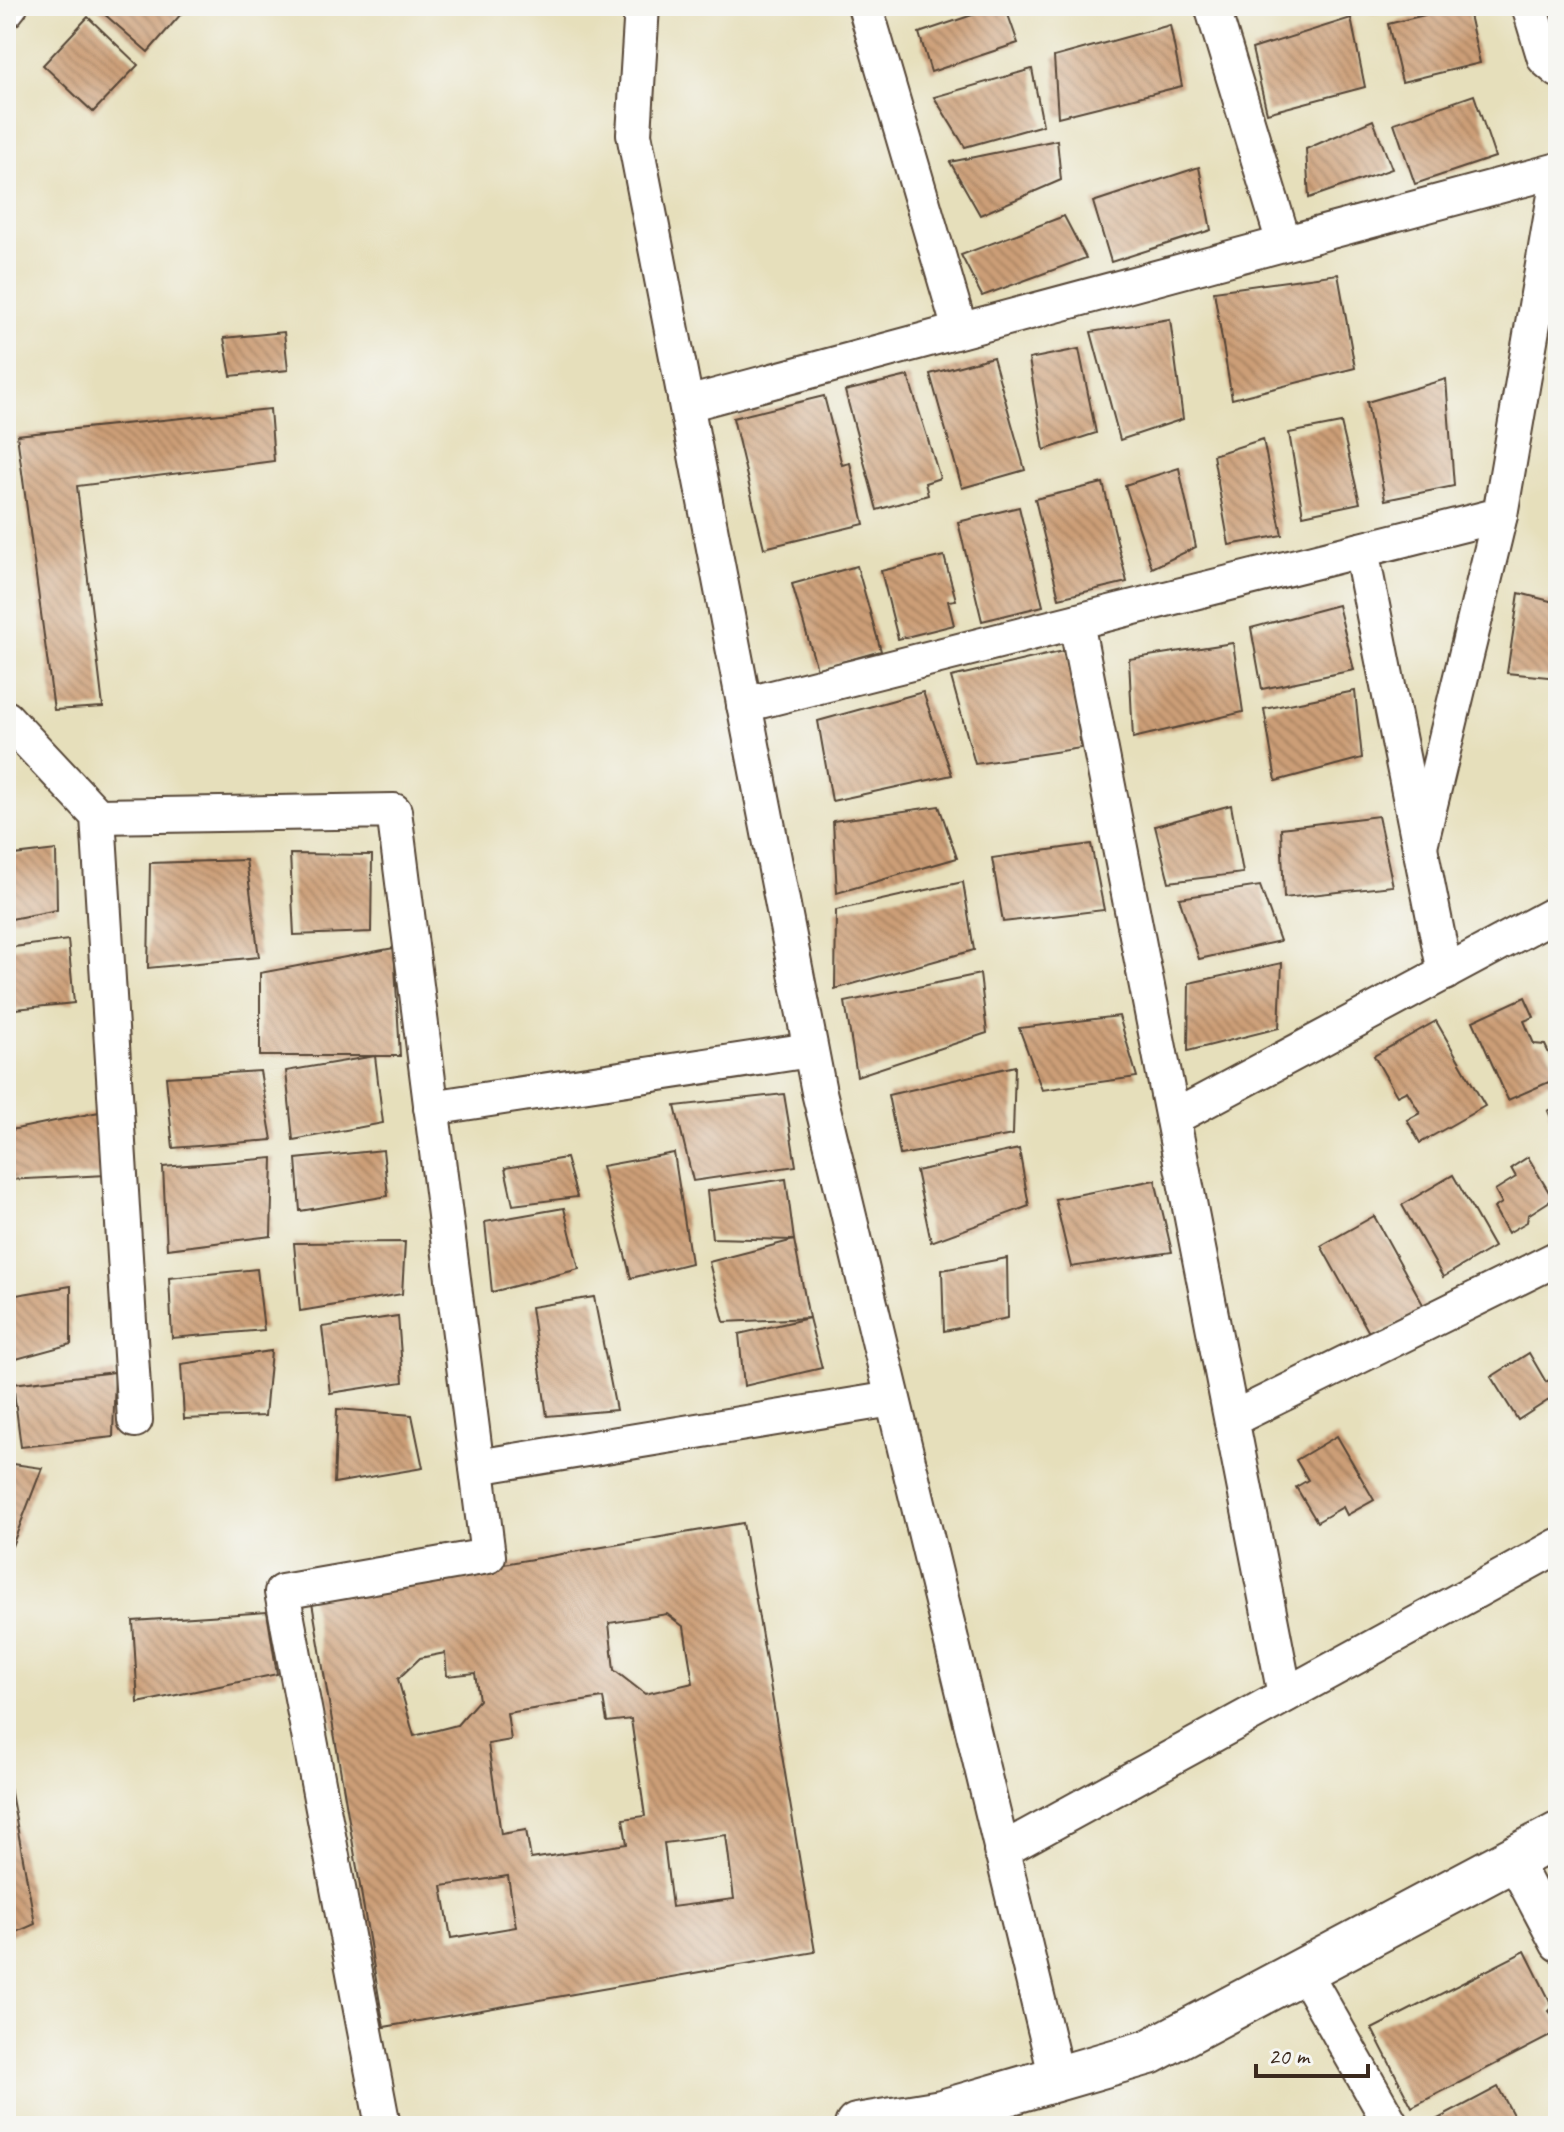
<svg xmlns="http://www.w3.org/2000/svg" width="1564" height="2132" viewBox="0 0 1564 2132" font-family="Caveat,sans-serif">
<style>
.building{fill:url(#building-back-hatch);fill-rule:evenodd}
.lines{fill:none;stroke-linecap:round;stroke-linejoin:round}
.street-casing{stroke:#554536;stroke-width:38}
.secondary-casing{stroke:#554536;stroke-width:48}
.street{stroke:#fff;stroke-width:34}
.secondary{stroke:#fff;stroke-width:44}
</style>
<defs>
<pattern id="building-back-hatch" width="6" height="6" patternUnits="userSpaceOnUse" patternTransform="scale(2)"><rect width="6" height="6" fill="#cc9e77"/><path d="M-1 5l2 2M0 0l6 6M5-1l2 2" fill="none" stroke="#a78161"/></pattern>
</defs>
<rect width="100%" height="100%" fill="#f6f6f2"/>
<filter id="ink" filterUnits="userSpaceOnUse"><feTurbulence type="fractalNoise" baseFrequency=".0125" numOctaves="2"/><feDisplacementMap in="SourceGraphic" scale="16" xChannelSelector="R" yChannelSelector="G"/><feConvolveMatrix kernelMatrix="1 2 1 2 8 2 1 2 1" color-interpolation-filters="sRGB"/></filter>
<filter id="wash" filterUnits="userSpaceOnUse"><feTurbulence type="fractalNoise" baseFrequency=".006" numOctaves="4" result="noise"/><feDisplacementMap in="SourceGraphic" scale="32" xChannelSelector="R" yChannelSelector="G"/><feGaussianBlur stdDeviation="1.8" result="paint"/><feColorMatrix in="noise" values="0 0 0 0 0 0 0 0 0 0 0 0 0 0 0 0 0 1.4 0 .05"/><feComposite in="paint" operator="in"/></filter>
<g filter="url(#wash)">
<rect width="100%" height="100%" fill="#e6dfbb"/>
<g id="blocks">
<!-- building -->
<g class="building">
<path d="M95,6H188L148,52Z"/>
<path d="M999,6H1005L1018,43L931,72L919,33Z"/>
<path d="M1370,6H1398V7L1372,14Z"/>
<path d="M1461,6H1467L1480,63L1402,82L1388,24Z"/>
<path d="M88,17L138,65L93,112L43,65Z"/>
<path d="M1351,18L1365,87L1267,113L1252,49Z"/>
<path d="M1170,25L1182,86L1058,117L1054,57Z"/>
<path d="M1032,69L1043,125L965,147L934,97Z"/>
<path d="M1474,95L1495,157L1415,184L1394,123Z"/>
<path d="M1373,120L1392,169L1309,198L1306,149Z"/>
<path d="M1057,140L1061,180L980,215L950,162Z"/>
<path d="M1199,167L1211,230L1111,262L1093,202Z"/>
<path d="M1064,216L1086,258L982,296L961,255Z"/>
<path d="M1338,274L1355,368L1232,399L1214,291Z"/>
<path d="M1170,319L1183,419L1120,440L1091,332Z"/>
<path d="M284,332L288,370L231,376L224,338Z"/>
<path d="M1079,349L1096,433L1044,450L1029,359Z"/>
<path d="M993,357L1025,470L962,488L930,374Z"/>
<path d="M908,376L940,478L925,483L928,495L877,510L845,391Z"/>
<path d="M1446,379L1454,486L1385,500L1367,402Z"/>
<path d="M824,396L842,465L850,463L864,524L764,548L733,418Z"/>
<path d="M270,409L274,461L77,486L103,707L54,710L17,435Z"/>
<path d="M1341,423L1360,503L1303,515L1289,433Z"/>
<path d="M1263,439L1282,535L1229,545L1213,455Z"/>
<path d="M1179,468L1196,547L1152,568L1125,485Z"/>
<path d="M1103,483L1127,582L1059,598L1035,499Z"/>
<path d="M1019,507L1043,606L982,621L958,522Z"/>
<path d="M944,556L956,600L948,601L954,625L898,639L881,571Z"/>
<path d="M857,566L881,651L817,669L792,584Z"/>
<path d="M1519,593L1558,603V678L1507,673Z"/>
<path d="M1338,605L1354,670L1262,689L1251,628Z"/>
<path d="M1233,643L1243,712L1133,738L1129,659Z"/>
<path d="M1068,650L1081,748L975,764L951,677Z"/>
<path d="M1355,691L1362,758L1276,781L1264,709Z"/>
<path d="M923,692L952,775L832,801L818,721Z"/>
<path d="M1231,805L1243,873L1169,882L1155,826Z"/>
<path d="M939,806L957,858L837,893L833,821Z"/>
<path d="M1378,816L1393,886L1284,898L1281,828Z"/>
<path d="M1091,844L1104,910L1003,922L992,858Z"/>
<path d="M56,850L57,910L6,920V856Z"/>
<path d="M290,854L372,855L371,932L294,935Z"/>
<path d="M246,860L259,957L148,968L150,863Z"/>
<path d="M963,882L974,950L835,989L836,910Z"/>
<path d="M1260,886L1280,941L1199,959L1179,898Z"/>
<path d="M68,940L74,1003L6,1010V948Z"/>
<path d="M394,948L400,1056H260V973Z"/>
<path d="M1282,963L1279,1028L1188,1051L1189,983Z"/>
<path d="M980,974L987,1033L857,1076L845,1002Z"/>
<path d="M1525,997L1534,1017L1524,1021L1534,1044L1545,1045L1553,1062H1558V1078L1508,1100L1473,1021Z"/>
<path d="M1119,1016L1137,1077L1042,1090L1019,1028Z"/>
<path d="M1436,1021L1485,1106L1420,1143L1407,1120L1420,1113L1407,1091L1397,1096L1374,1056Z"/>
<path d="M375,1056L383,1123L293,1140L286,1071Z"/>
<path d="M1015,1066L1013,1135L900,1155L888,1095Z"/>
<path d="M260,1071L272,1140L173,1148L166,1077Z"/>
<path d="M784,1094L796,1166L693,1181L675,1106Z"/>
<path d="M1558,1106V1133L1548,1111Z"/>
<path d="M99,1112L107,1175L6,1180V1131Z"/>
<path d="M1019,1149L1029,1206L931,1242L916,1171Z"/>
<path d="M383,1150L388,1196L300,1211L296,1159Z"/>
<path d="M674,1153L691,1263L631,1278L602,1166Z"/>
<path d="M1528,1157L1553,1199L1528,1215L1527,1222L1508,1233L1494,1208L1502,1203L1495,1190L1516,1177L1511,1168Z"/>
<path d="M273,1158L271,1236L167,1249L163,1167Z"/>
<path d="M566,1158L577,1197L513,1205L505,1168Z"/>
<path d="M1453,1175L1494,1247L1443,1277L1402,1205Z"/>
<path d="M786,1179L794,1240L712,1238L707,1191Z"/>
<path d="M1155,1180L1172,1252L1071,1267L1055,1199Z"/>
<path d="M564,1208L579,1269L492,1292L485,1222Z"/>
<path d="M1374,1216L1425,1308L1372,1338L1321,1246Z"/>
<path d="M794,1240L809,1318L724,1322L709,1262Z"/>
<path d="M405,1242L402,1294L300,1311L294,1243Z"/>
<path d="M1007,1258L1008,1318L944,1331L942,1270Z"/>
<path d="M257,1269L264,1330L172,1338L169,1278Z"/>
<path d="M71,1286V1344L9,1361L10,1296Z"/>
<path d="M594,1297L616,1410L547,1416L531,1307Z"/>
<path d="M398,1316L403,1382L330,1393L322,1327Z"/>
<path d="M809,1318L822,1368L744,1386L739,1334Z"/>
<path d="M271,1351L265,1416L184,1419L181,1364Z"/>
<path d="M1529,1353L1546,1382L1558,1374V1394L1518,1420L1491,1377Z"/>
<path d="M115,1372L113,1437L21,1447L13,1384Z"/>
<path d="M337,1409L412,1415L423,1468L334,1483Z"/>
<path d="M1337,1436L1374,1500L1347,1515L1343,1507L1317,1522L1296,1487L1308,1480L1296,1460Z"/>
<path d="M6,1463L42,1468L12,1546L6,1545Z"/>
<path d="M743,1523L815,1952L384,2027L311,1597ZM667,1614L684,1627L693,1683L645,1694L614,1670L609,1623ZM445,1653L447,1676L475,1673L479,1700L457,1725L414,1736L398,1679L420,1658ZM603,1698L607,1722L631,1719L645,1816L623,1819L627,1844L531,1859L526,1830L501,1834L488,1744L511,1740L507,1713ZM726,1835L734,1899L672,1907L664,1843ZM508,1876L516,1927L451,1938L442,1886Z"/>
<path d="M267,1612L277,1674L138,1703L133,1621Z"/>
<path d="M6,1782H9L35,1924L6,1937Z"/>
<path d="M1525,1951L1553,2007L1549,2011L1558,2022V2032L1412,2107L1372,2029Z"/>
<path d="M1498,2087L1519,2126H1436L1434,2121Z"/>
</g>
</g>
</g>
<g filter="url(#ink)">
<use href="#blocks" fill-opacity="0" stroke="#554536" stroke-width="2"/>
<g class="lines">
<!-- street casing -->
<g class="street-casing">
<g id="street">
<path d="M642,6L634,134L819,1092L1057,2079"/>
<path d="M865,6L960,330"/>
<path d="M1212,6L1284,243"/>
<path d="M1529,6L1545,59L1558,70"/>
<path d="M6,11L10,6"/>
<path d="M687,404L1558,170"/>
<path d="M1361,550L1445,973"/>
<path d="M1076,622L1285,1695"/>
<path d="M744,705L1500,515"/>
<path d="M6,718L98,816L135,1420"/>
<path d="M98,816L394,811L488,1556L282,1592L383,2126"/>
<path d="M1420,846L1500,515L1558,178"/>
<path d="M431,1108L810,1050"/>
<path d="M1173,1118L1558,912"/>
<path d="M1232,1419L1558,1258"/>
<path d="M477,1467L892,1399"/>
<path d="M1001,1851L1558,1546"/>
<path d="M1513,1859L1558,1944"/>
<path d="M1303,1970L1392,2126"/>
</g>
</g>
<!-- secondary casing -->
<g class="secondary-casing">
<path id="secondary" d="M857,2126L942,2112L1149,2052L1558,1835"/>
</g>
<!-- street -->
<use href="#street" class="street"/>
<!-- secondary -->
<use href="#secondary" class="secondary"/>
</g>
</g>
<!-- margin -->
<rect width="1564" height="2132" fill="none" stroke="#f6f6f2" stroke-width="32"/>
<!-- scale -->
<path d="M1256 2064v12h112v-12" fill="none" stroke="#3b2a1e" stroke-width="4"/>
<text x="1268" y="2064" font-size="24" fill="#3b2a1e" stroke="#f6f6f2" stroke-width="6" paint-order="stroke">20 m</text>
</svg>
